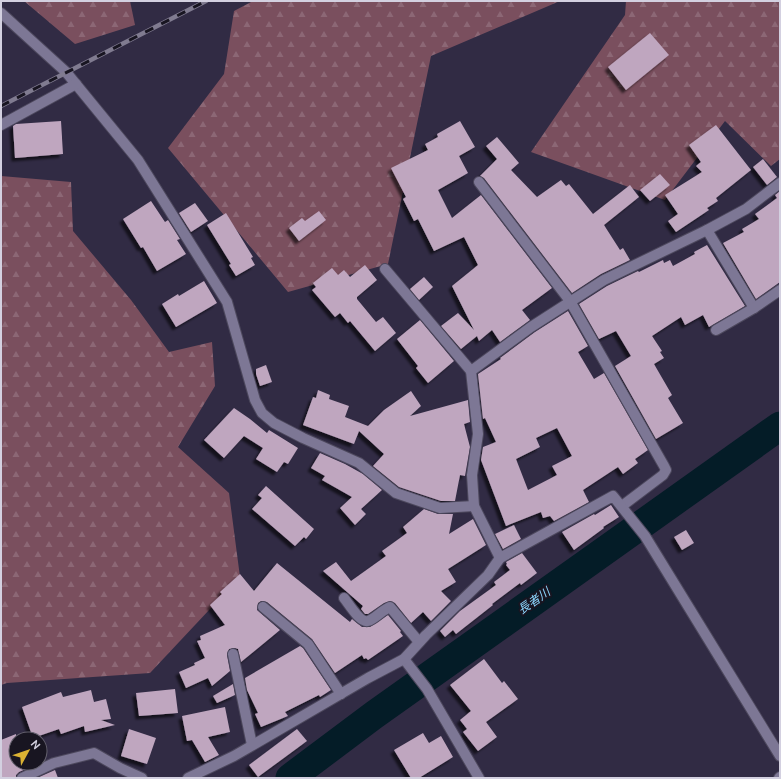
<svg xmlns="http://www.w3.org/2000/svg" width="781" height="779" viewBox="0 0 781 779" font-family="Ubuntu,'Noto Sans JP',sans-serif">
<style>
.forest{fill:url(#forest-firs)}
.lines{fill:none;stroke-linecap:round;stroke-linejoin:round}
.river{stroke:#041c27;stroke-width:29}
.building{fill:#bfa6bf;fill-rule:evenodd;filter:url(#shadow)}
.minor-casing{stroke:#4d485d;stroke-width:12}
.minor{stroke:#7d7795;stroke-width:10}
.rail-casing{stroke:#807b90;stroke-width:4.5}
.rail{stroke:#181521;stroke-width:3;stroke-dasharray:9;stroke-linecap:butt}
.labels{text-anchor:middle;stroke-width:4;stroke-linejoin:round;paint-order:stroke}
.water-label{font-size:12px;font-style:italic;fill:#8bd5fc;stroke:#181521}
</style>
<defs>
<pattern id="forest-firs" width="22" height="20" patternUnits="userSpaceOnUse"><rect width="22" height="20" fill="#7a4f5e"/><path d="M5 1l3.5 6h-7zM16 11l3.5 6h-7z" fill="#8c6775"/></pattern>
<filter id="shadow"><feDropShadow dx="-3.5" dy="3.5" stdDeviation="1" flood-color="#0009"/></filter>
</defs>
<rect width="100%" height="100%" fill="#312b44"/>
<!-- forest -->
<g class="forest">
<path d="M24,1H130L135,25L75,44Z"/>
<path d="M253,1H560L431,56L388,264L288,292L168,148L224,74L234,11Z"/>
<path d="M626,1H780V159L771,166L725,121L665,200L531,152L625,15Z"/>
<path d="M1,176L71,182L73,231L131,300L169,352L212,342L215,386L178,447L229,493L240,577L150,673L7,683L1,685Z"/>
</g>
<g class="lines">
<!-- river -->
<path class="river" d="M290,778L374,715L780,426"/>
</g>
<!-- building -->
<g class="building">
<path d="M650,33L669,55L626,90L608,67Z"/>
<path d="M61,121L63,154L15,158L13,126L16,124Z"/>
<path d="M460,121L475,147L459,156L468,173L438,190L452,218L481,195L552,288L522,310L530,320L500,342L492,330L479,341L477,336L461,349L441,326L458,313L474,330L452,286L478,265L464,237L434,251L418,219L414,221L403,199L406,197L391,168L428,150L425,144L438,137L437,134Z"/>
<path d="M716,125L751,170L716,198L718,201L707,208L709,210L676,232L668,221L678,214L665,195L702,172L696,166L701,162L689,145Z"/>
<path d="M497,137L519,163L511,170L537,197L561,180L566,186L569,184L593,214L630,185L639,197L604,225L620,250L623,248L630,260L601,274L572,293L484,178L480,176L497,159L486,146Z"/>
<path d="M763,159L777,177L767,185L753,167Z"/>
<path d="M660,174L670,185L650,201L640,190Z"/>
<path d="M780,191V282L756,299L723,243L744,232L742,229L759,219L755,214L777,198L775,195Z"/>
<path d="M151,201L165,222L168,220L180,239L177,240L186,254L157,271L143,247L141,248L123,219Z"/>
<path d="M195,203L208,221L191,232L179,213Z"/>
<path d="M319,211L326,220L299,241L289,228L302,218L305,221Z"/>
<path d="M226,213L253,257L251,258L255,265L236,276L229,265L231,264L207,225Z"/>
<path d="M707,245L745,306L709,327L703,315L685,325L681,317L652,336L662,351L660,352L664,358L654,364L672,395L668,398L683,423L656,439L615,366L631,356L616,331L599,339L579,304L607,286L638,271L639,272L663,260L664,263L670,260L673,266L695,254L694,252Z"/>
<path d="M365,265L377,280L357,297V299L376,322L383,317L396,333L375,351L350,321L348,323L340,313L335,317L312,290L316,287L313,283L332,268L338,275L344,270L350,277Z"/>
<path d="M424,277L433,287L419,300L410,289Z"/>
<path d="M204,281L217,303L176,327L162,304L178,294L179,296Z"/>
<path d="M568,311L588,346L578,352L594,379L604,373L648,450L635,459L638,463L623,474L618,467L583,490L589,502L554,521L550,516L543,518L541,512L506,526L481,460L483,447L496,442L485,418L483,419L478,374L501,359L500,358L535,332ZM557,428L572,456L552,466L557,475L528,490L516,459L540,447L536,438Z"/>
<path d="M420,320L454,361L428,383L416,368L418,366L397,339Z"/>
<path d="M266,365L272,382L260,386L256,374V369Z"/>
<path d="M318,390L330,395L329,399L349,406L345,417L368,426L384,410L411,391L421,406L410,416L468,400L470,422L464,424L470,447L465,476L460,475L455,501H441L399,487L373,466L384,454L359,431L354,444L303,425L313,397L316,398Z"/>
<path d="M234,408L250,419L267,433L269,430L298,448L288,464L284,462L277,472L256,459L263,448L244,436L224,458L204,440Z"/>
<path d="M320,453L345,464L363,474L382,490L361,509L366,514L355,525L340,508L352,497L322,480L325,476L311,468Z"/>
<path d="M266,486L314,529L306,539L304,537L295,546L252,509L262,498L258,495Z"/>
<path d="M611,505L619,517L603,527L604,528L574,550L562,532L594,514L595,515Z"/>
<path d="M424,509L438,514H453L449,534L473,519L486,545L448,569L456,582L441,591L451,601L431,621L423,612L411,623L395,603L390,601L384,603L368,614H365L361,609L363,606L323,571L336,562L351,581L386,556L382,551L407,533L403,527Z"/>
<path d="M514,525L521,539L503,549L495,534Z"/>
<path d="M686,530L694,543L682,550L674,537Z"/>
<path d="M522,553L537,573L521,585L520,583L492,604L493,605L456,634L453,630L445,637L440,631L460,611L496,585L494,582L510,570L506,565L507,564L506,562Z"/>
<path d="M277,563L350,622L352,619L362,627H370L388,615L401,631L400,632L403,636L368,660L366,658L364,659L362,655L335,673L312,639L267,602L261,601L258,603L257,610L280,630L241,662L238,649L235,648L229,649L227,655L230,671L212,686L208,678L186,688L179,672L195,665L194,663L205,658L197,641L201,640L200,636L225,625L210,605L222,594L220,592L240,574L254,591Z"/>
<path d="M300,646L303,648L331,690L320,697L319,695L285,712L288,716L261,727L255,714L258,713L247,690L245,678Z"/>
<path d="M484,659L502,683L504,681L518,699L486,722L497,737L478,751L463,732L467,729L460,720L471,711L450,685Z"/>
<path d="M233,684L235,695L217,703L213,696Z"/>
<path d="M175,689L178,713L139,716L136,693Z"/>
<path d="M91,690L94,702L106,699L111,719L101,720L115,725L85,732L84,726L61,734L59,729L33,738L22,707L61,692L63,697Z"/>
<path d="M225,707L230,732L208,737L219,755L205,762L192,740L187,741L182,716Z"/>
<path d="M129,729L156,738L147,764L121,756Z"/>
<path d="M297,729L307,741L258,777L249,765Z"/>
<path d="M423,733L429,743L441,736L453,757L419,778H411L394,750Z"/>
<path d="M16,734V763H39L19,772L16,775V778H1V740Z"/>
<path d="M55,770L58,778H37Z"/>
</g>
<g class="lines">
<!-- minor casing -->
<g class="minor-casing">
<g id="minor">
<path d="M1,13L66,72L138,160L227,302L255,400L262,413L274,423L303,438L359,463L396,493L440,508L474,506"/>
<path d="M1,125L76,84"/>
<path d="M479,182L570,301L664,466L666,470L663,475L622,506"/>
<path d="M707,230L754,308"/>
<path d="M385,269L471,371"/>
<path d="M716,330L754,308L780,290"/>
<path d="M500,558L474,506L472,475L478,434L471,371L531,327L604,280L707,230L746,209L780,183"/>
<path d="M344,598C349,604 360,623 368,621C375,619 382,610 390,607L419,642"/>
<path d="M263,607L308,644L341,694"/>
<path d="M233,654L252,745"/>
<path d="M404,659L427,689L479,778"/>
<path d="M22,778L54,763L94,753L120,768L142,778"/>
<path d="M188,778L234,756L368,678L404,659L426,635L488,575L500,558L613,496L645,536L780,756"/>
<path d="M779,778L780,777"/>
</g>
</g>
<!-- minor -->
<use href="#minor" class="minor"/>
<!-- rail casing -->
<g class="rail-casing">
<path id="rail" d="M1,106L206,1"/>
</g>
<!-- rail -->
<use href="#rail" class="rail"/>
</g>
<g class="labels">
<!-- water labels -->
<g class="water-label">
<text transform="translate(534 601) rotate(-35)" y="4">長者川</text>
</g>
</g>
<!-- border -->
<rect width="781" height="779" fill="none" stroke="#d3d0e0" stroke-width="4"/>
<!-- north arrow -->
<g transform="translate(28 751) rotate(50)"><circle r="19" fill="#181521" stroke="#63606d"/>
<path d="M0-3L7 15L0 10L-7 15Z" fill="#dbb233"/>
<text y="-6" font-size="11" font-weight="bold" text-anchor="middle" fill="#d3d0e0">N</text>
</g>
</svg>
